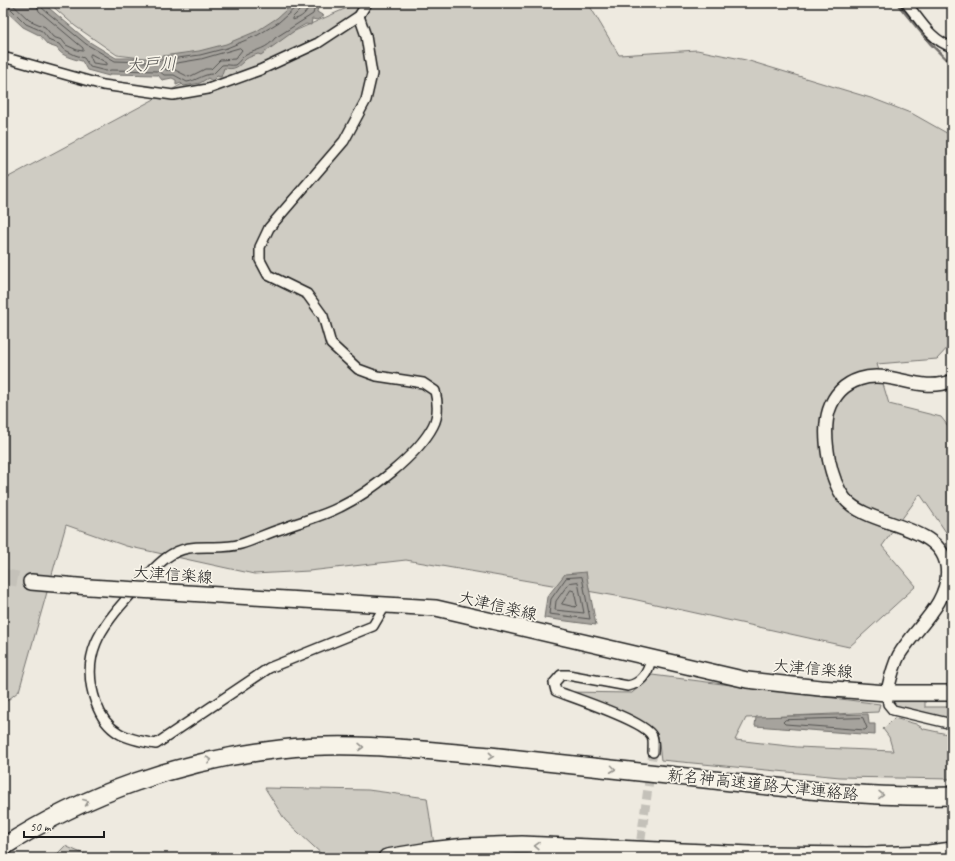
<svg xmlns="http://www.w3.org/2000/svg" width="955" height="861" viewBox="0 0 955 861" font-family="Caveat,'Klee One',sans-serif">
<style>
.green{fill:#cfccc3;stroke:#767470}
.water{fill:#a6a39d;stroke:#6f6d69}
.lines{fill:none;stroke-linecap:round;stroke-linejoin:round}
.shore{stroke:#535250;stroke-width:1}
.stream{stroke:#6f6d69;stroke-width:3}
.minor-tunnel{stroke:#c4c1b9;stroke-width:9;stroke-dasharray:9 4.5;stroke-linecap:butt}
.primary-tunnel{stroke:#c4c1b9;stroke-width:15;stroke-dasharray:15 8;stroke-linecap:butt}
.minor-casing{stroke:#1c1c1c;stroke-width:12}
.tertiary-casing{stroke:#1c1c1c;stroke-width:15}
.primary-casing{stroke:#1c1c1c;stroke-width:18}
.motorway-casing{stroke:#1c1c1c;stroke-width:20}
.minor{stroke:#f7f3e8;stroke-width:9}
.tertiary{stroke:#f7f3e8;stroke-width:12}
.primary{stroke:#f7f3e8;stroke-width:15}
.motorway{stroke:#f7f3e8;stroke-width:17}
.primary-bridge-casing{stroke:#1c1c1c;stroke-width:18;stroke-linecap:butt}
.primary-bridge{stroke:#f7f3e8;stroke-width:15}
.oneway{stroke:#94928c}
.labels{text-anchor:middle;stroke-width:3.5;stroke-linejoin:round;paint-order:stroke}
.street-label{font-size:16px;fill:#1c1c1c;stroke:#f7f3e8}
.water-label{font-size:17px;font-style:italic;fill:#535250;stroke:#f7f3e8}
</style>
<rect width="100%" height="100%" fill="#eeeae0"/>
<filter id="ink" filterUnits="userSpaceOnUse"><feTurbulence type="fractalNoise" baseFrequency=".025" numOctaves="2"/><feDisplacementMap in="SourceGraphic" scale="8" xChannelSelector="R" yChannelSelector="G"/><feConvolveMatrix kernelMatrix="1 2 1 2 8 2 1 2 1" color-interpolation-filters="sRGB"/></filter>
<g filter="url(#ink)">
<!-- green -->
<g class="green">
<path d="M49,3H302L259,36L174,62L117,55L75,26Z"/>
<path d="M358,3H588L619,55L697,50L746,60L874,99L913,114L952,136V343L937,359L877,364L889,404L941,417L952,431V541L920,494L882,546L916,586L849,647L628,598L406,560L309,571L254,574L126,546L66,525L19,691L3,704V180L218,65Z"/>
<path d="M652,675L880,704L878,712L746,718L735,740L797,747L893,751L889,737L883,729L894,718L916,724L924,729L952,735V779L840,777L661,760L658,736L647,726L569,692L632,693Z"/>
<path d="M893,701H925V707H952V719L894,705Z"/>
<path d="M265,788L368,790L427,798L436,858H326L285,820Z"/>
<path d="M65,846L93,858H53Z"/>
<path d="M441,854L616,855L689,858H453Z"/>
</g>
<!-- water -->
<g class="water">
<path d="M3,3H43L88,41L116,58H148L199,51L226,44L257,31L277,18L294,3H322L318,7L317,12L324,16L317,20L312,19L311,25L306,24L297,29L261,55L258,54C255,55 249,57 246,59C238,67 235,70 224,68L221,77L217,76L212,81L208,78L200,83L184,86L181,83L176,85V80L172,78L162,80L158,75L110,74L109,76L87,70L82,61C73,59 61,56 57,48L48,45L39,35L23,27L3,8Z"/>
<path d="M586,572L596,625L544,618L547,597L565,574Z"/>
<path d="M868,714L869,724H875V735L755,726L756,717Z"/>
</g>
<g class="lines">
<!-- shore -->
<g class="shore">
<path d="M11,3L29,20L45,27L53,37L62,40L66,45L77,50L83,51V48L39,11L36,3"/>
<path d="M41,3L42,8L86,44L115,61L148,62L200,55L227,48L258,35L279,22L295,8L296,3"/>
<path d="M301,3L300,10L292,18V20C302,18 307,13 310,3"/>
<path d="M3,5L11,9L26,24L42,31L50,41L59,44L63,49L75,55L84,58L90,67L106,71L111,70L159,71L164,75H174L187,82C196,81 203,74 213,74L222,65C226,64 230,66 235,65C240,62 241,57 246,55C257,49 267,49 275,38L313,14L316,3"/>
<path d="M240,48L242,50L235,59L220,60L211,69H205L189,77L175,70H166L164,67L165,65L201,59Z"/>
<path d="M91,54L107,63V65L93,63L90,56Z"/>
<path d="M582,577L590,619L549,614L551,599L566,578Z"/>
<path d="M578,582L584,613L555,610L556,601L569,583Z"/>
<path d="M571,590L574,591L577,605L575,607L562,604Z"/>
<path d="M863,718L867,728L865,730L785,724L783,722L785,720Z"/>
</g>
<!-- stream -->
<path class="stream" d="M897,3L931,44L952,65"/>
<!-- minor-tunnel -->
<path class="minor-tunnel" d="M639,853L653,752"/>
<!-- primary-tunnel -->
<path class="primary-tunnel" d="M3,576L31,582"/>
<!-- minor casing -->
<g class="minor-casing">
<g id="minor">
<path d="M906,3C920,19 930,40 952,47"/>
<path d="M359,16L366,36L372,74L366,100L344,141L269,228L260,247V260L268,275L307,294L323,316L331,344L358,369L377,376L423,383L435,391C438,403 439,415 433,426C418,455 369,493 340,507C321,517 301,521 281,529C267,533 255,540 241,544C215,552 191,539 166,558C153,568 142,581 132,593C101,626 79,656 96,703C107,734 126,739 156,744L269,668L373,626L386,604"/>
<path d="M3,57L103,85L173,95L208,89L260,70L318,43L359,16L367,3"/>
<path d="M651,659C648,673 642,683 628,686L568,675H561L554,683L556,691C574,698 645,721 652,736C654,740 653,747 653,752"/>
<path d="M887,693L888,704L893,710L952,724"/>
</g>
</g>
<!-- tertiary casing -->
<g class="tertiary-casing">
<path id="tertiary" d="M887,693C890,680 893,666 899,655C915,628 949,604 947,570C945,523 869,528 845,499C836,488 832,474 829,460C826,444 824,426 829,410C834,395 844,384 860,379C890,369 920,394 952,381"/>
</g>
<!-- primary casing -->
<g class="primary-casing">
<g id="primary">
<path d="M31,582L89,587"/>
<path d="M171,592L436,608L747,680L820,688L887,693H952"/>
</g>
</g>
<!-- motorway casing -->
<g class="motorway-casing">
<g id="motorway">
<path d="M3,847C86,793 182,760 281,749C351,741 421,750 490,756C565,764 639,772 714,780C793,789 872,798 952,796"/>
<path d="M387,858L430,851L466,847L522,845L751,855L867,856L929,854L952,851"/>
</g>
</g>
<!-- minor -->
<use href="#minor" class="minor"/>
<!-- tertiary -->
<use href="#tertiary" class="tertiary"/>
<!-- primary -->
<use href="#primary" class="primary"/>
<!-- motorway -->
<use href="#motorway" class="motorway"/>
<!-- primary-bridge casing -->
<g class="primary-bridge-casing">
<path id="primary-bridge" d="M89,587L171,592"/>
</g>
<!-- primary-bridge -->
<use href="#primary-bridge" class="primary-bridge"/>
</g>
<!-- one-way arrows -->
<defs><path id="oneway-chevron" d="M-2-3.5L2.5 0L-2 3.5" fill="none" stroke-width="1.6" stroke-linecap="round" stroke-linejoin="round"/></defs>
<g class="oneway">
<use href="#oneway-chevron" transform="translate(361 747) rotate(1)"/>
<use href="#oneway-chevron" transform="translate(491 756) rotate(6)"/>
<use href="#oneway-chevron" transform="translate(209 760) rotate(-14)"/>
<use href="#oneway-chevron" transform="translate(613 769) rotate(7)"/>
<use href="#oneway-chevron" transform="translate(881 795) rotate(1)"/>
<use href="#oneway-chevron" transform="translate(86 802) rotate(-23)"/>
<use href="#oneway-chevron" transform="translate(537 846) rotate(-178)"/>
</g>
</g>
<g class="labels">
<!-- street labels -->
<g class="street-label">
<text transform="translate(173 574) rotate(4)" y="6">大津信楽線</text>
<text transform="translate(498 605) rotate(13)" y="6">大津信楽線</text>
<text transform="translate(813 668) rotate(5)" y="6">大津信楽線</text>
<text transform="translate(763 784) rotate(6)" y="6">新名神高速道路大津連絡路</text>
</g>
<!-- water labels -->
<g class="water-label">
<text transform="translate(151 64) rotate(-2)" y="6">大戸川</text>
</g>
</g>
<!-- margin -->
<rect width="955" height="861" fill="none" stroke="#f7f3e8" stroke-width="16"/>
<rect x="8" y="8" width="939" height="845" fill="none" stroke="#1c1c1c" stroke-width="1.5" filter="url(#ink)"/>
<!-- scale -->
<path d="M24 831v6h80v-6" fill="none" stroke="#1c1c1c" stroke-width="2"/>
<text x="30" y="831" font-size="12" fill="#1c1c1c" stroke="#f7f3e8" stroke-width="3" paint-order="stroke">50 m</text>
</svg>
